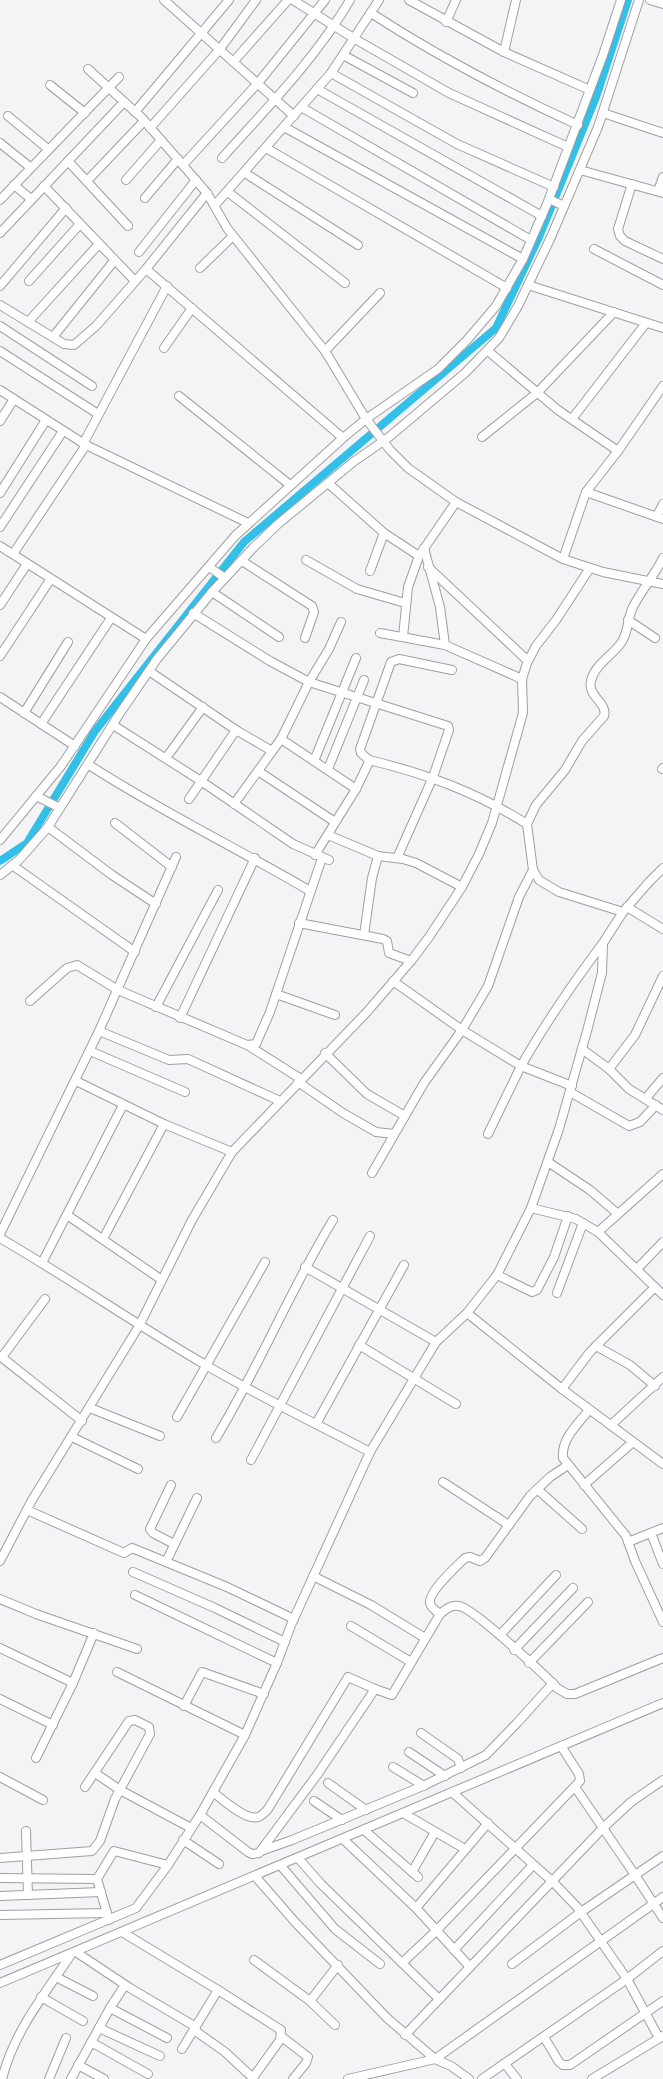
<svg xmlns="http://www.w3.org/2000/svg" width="663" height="2079" viewBox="0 0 663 2079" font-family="Cabin,sans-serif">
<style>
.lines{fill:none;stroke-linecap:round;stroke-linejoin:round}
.canal{stroke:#32bfe8;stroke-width:8}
.minor-casing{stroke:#9f9fa1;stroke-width:10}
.minor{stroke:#fff;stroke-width:8}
</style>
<rect width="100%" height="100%" fill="#f4f4f6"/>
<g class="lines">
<!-- canal -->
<path class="canal" d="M0,861L27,843L95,731L244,542L496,328L539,237L596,97L628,0"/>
<!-- minor casing -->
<g class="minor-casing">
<g id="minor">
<path d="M164,0L294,116"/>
<path d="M293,0L355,39L449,93L568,147"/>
<path d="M409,0L504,52L590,90"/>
<path d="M650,0L663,4"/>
<path d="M371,13C437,56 506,92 578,125"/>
<path d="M446,22L456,0"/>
<path d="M504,52L516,0"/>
<path d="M343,55L413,93"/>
<path d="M234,61L288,0"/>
<path d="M88,69L142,118L207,193L227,228L325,351L366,419L390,450L408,468L456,502L563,559L603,572L663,584"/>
<path d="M331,73L457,144L554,187"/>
<path d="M50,85L85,113"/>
<path d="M317,89L542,216"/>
<path d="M301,107L531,240"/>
<path d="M135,112L229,0"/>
<path d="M603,113L663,133"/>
<path d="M8,116L48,149"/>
<path d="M284,127L523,259"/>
<path d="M150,128L220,49L256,0"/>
<path d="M0,143L30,167"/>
<path d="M266,148L507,288"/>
<path d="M222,158C267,108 316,58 350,0"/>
<path d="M68,161L128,226"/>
<path d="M183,165L258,83L325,0"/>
<path d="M580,170L663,193"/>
<path d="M245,173L358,245"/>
<path d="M126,180L161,140"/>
<path d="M87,181L144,121"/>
<path d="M632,184L618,229L620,236L625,241L663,259"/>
<path d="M14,185L31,199"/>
<path d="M44,186L135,281"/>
<path d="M658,191L663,177"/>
<path d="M228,192L345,283"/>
<path d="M145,198L178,159"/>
<path d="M549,199L564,206"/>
<path d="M0,200L119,77"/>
<path d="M215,205L331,73L379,0"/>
<path d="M0,233L124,102"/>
<path d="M594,249L663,285"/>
<path d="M139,252L196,180"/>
<path d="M200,268L233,236"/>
<path d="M146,269L343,438"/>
<path d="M29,281L80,224"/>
<path d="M528,285L663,328"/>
<path d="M0,286L66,208"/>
<path d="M0,305L64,344L74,345L96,326L146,269L207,193"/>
<path d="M28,322L99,244"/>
<path d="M0,326L92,386"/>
<path d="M53,337L114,261"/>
<path d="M164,348L192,308"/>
<path d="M0,351L98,414"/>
<path d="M325,351L380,293"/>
<path d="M488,351L558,410L618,451"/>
<path d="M0,390L86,445L248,523"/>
<path d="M179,396L290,485"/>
<path d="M572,419L646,323"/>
<path d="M0,421L14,399"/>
<path d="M482,437L537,393L614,312"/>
<path d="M83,444L167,286"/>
<path d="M328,483L384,533L419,556"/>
<path d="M586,492L663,519"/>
<path d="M0,493L46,420"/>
<path d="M657,516L663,504"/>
<path d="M0,527L63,431"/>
<path d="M0,546L146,639"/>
<path d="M424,548L440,607L445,645"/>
<path d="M13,554L86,445"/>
<path d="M563,559L586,492L618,451L663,386"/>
<path d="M306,560L357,589L405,603"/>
<path d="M242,561L312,606L314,612L305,638"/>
<path d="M209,567L225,578"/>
<path d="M428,567L528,661"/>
<path d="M370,571L384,533"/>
<path d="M212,592L279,637"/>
<path d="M0,605L27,564"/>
<path d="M193,613L270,661L309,682L448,726L449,730L433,777L397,858"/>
<path d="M628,620L655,638"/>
<path d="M380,633L445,645L522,679"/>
<path d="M403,637L408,587L419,556L456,502"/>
<path d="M0,656L50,580"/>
<path d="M149,671L236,730L272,751"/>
<path d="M0,697L75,746"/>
<path d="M24,713L68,642"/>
<path d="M41,724L111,618"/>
<path d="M113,725L201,781L293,844L329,860"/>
<path d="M281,739L356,789"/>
<path d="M166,758L203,707"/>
<path d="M369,760C427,774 476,792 527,824"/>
<path d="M314,761L356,658"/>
<path d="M89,765C160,811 237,848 310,891"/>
<path d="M328,769L364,680"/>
<path d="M662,769L663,768"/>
<path d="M258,771L335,822"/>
<path d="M36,796L60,808"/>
<path d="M189,799L236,730"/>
<path d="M234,804L281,739L309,682L329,649L341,622"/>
<path d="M115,823L172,867"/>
<path d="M48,827L112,875L156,904"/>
<path d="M328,835L378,856L403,859L416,863L462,887"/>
<path d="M0,840L61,766L146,639L235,536L343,438L366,419L438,369L467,340L496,306L523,259L547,204L603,55L621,0"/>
<path d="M315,855L356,789L368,764L369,760L361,753L360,749L391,662L399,659L452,670"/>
<path d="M12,865L135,952"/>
<path d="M0,875L19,860L48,827L118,716L157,659L212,592L254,547L278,524L352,463L389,437L465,373L499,338L518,306L551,237L598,127L639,0"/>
<path d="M627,907L663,929"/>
<path d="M623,912L559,892L539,880L533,870L527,824L536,805L565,770L582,741L604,716C608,703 587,696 591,681C594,665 612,656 621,643C629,632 627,617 634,605C643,588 655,575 663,558"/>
<path d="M299,923L383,939L387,941L389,953L411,961"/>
<path d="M364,935L372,878L378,856"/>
<path d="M393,981L462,1030L521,1066C546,1022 573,983 603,943"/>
<path d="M276,994L335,1015"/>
<path d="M30,1001L67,968L77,965L118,990L247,1045L256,1044L270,1012L322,858"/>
<path d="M156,1007L218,890"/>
<path d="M180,1018L255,858"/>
<path d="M99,1031L169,1060L188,1059L280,1101"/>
<path d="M249,1046L301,1079"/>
<path d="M582,1049L609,1069L629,1089L663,1110"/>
<path d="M90,1051L185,1092"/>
<path d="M325,1053L367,1094L405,1116"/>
<path d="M609,1069L635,1035L663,976"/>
<path d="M76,1081L164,1124L232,1152"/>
<path d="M298,1082L343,1113L376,1132L394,1134"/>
<path d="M570,1092L629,1126L640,1122L656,1105"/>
<path d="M646,1098L663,1078"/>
<path d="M488,1134L521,1066L572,1086"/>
<path d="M548,1162L590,1190L618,1214"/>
<path d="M372,1173L424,1083L462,1030L488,986L519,897L533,870"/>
<path d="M531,1208L576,1219L598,1232L663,1295"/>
<path d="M67,1215L162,1280"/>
<path d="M598,1232L663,1174"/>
<path d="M0,1234L99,1031L176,857"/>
<path d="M0,1238C69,1278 135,1324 204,1364C258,1396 315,1423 370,1452"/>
<path d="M103,1239L164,1124"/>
<path d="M42,1263L123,1105"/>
<path d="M305,1267L436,1342"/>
<path d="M637,1269L663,1242"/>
<path d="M497,1275L532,1292L537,1290L554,1257L568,1216"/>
<path d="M557,1293L583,1223"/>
<path d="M467,1313L562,1389L663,1464"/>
<path d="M359,1345L456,1404"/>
<path d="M596,1346L630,1365L655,1386"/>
<path d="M0,1356L82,1421"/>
<path d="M2,1357L45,1299"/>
<path d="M562,1389L590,1352L655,1287"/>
<path d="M90,1408L160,1436"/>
<path d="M589,1410C578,1424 561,1439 563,1458L626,1536L635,1561L663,1622"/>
<path d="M177,1417L265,1262"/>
<path d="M316,1424L404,1265"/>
<path d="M611,1425L663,1377"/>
<path d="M72,1437L138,1469"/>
<path d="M216,1438C259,1367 290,1290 333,1220"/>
<path d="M251,1460L370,1236"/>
<path d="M443,1482L509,1525"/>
<path d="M171,1485L150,1529L153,1533L174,1544"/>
<path d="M584,1485L633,1442"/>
<path d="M537,1489L582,1529"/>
<path d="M27,1510L124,1553L132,1548L227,1587L294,1619"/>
<path d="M651,1533L663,1564"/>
<path d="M628,1542L663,1528"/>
<path d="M0,1561L32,1500L139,1326L192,1220L232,1152L366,1013L411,961L429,937L462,887L479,854L492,823L523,713L522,679L527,663L536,646L556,620L590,568"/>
<path d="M166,1562L197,1498"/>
<path d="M133,1572L215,1608L285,1642"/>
<path d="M313,1576L371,1605L425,1638"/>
<path d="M135,1595L277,1663"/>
<path d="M0,1599L36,1614L137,1649"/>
<path d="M440,1614C436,1611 431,1608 430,1603C428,1592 457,1566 465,1558L470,1557L480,1561L485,1558L530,1496L550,1477L568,1465"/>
<path d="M351,1626L411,1662"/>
<path d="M500,1635L556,1575"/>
<path d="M0,1648L73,1683"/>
<path d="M514,1650L573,1588"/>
<path d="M529,1663L588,1602"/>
<path d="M117,1672L245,1735"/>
<path d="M0,1699L53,1725"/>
<path d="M184,1706L202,1672L264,1694"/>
<path d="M421,1733L458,1759L461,1768"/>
<path d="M409,1752L445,1776"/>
<path d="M36,1758L73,1683L94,1633"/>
<path d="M393,1767L424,1786"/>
<path d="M95,1773L120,1790L191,1828"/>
<path d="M0,1777L43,1800"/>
<path d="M328,1783L366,1810"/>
<path d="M575,1787L635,1875L663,1918"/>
<path d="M213,1792C222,1799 246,1821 258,1817C262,1816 265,1812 268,1809L348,1677L375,1689"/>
<path d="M452,1792L552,1881L577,1907L627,1979L659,2038"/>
<path d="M314,1801L342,1820"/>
<path d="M403,1813L465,1849"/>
<path d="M200,1815L248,1852L252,1854L259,1853L317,1775L375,1689L392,1695L440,1614C446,1609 451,1605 459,1606C472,1607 545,1675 557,1688L567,1694H575L663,1658"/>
<path d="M364,1830L418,1877"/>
<path d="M26,1831L28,1895"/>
<path d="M343,1839L416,1908L470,1967"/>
<path d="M183,1840L219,1864"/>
<path d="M261,1851L292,1840L423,1786L486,1755L517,1723L553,1683"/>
<path d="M0,1858L92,1851L100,1841L115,1799L150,1734L149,1727L135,1720L129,1721L85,1787"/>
<path d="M298,1858L321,1884L439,1999"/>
<path d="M281,1866L335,1929L380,1964"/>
<path d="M412,1872L435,1832"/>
<path d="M255,1876L295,1922L387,2018L435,2059L663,1897"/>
<path d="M0,1878L97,1879L109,1920"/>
<path d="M97,1879L114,1851L168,1865"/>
<path d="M0,1896L101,1892"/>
<path d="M416,1908L488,1823"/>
<path d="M0,1915L107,1913"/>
<path d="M122,1932L218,1990L281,2030L280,2040L252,2079"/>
<path d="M454,1950L533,1865"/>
<path d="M76,1952L130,1988L196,2027"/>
<path d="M254,1960L310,2001L335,2025"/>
<path d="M402,1963L437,1930L580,1781L579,1774L561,1746"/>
<path d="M512,1964L581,1912L663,1856"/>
<path d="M0,1965L136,1908L168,1865L200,1815L245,1735L277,1663L291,1625L370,1452L436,1342L467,1313L497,1275L531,1208L559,1129L587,1031L602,973L603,943L623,912L649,882L663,868"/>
<path d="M56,1977L93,1996"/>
<path d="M0,1983L663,1703"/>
<path d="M41,1997L83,2021"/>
<path d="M310,2001L338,1965"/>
<path d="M110,2008L167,2038"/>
<path d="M99,2028L160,2056"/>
<path d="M194,2030L225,2052L253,2078"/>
<path d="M405,2035L603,1828L631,1802L663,1780"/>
<path d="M282,2037L308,2057L306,2063L293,2079"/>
<path d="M544,2037L559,2062L563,2065H570L663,2001"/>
<path d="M91,2042L148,2074"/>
<path d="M182,2049L218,1990"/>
<path d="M505,2064L517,2079"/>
<path d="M78,2065L104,2079"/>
<path d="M2,2079C14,2031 45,1994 72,1953"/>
<path d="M49,2079L66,2038"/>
<path d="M71,2079L110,2008L125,1985"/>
<path d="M348,2079L435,2059L451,2066L469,2079"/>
<path d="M482,2079L627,1979L663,1951"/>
<path d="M592,2079L663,2036"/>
</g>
</g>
<!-- minor -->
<use href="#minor" class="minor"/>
</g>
</svg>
